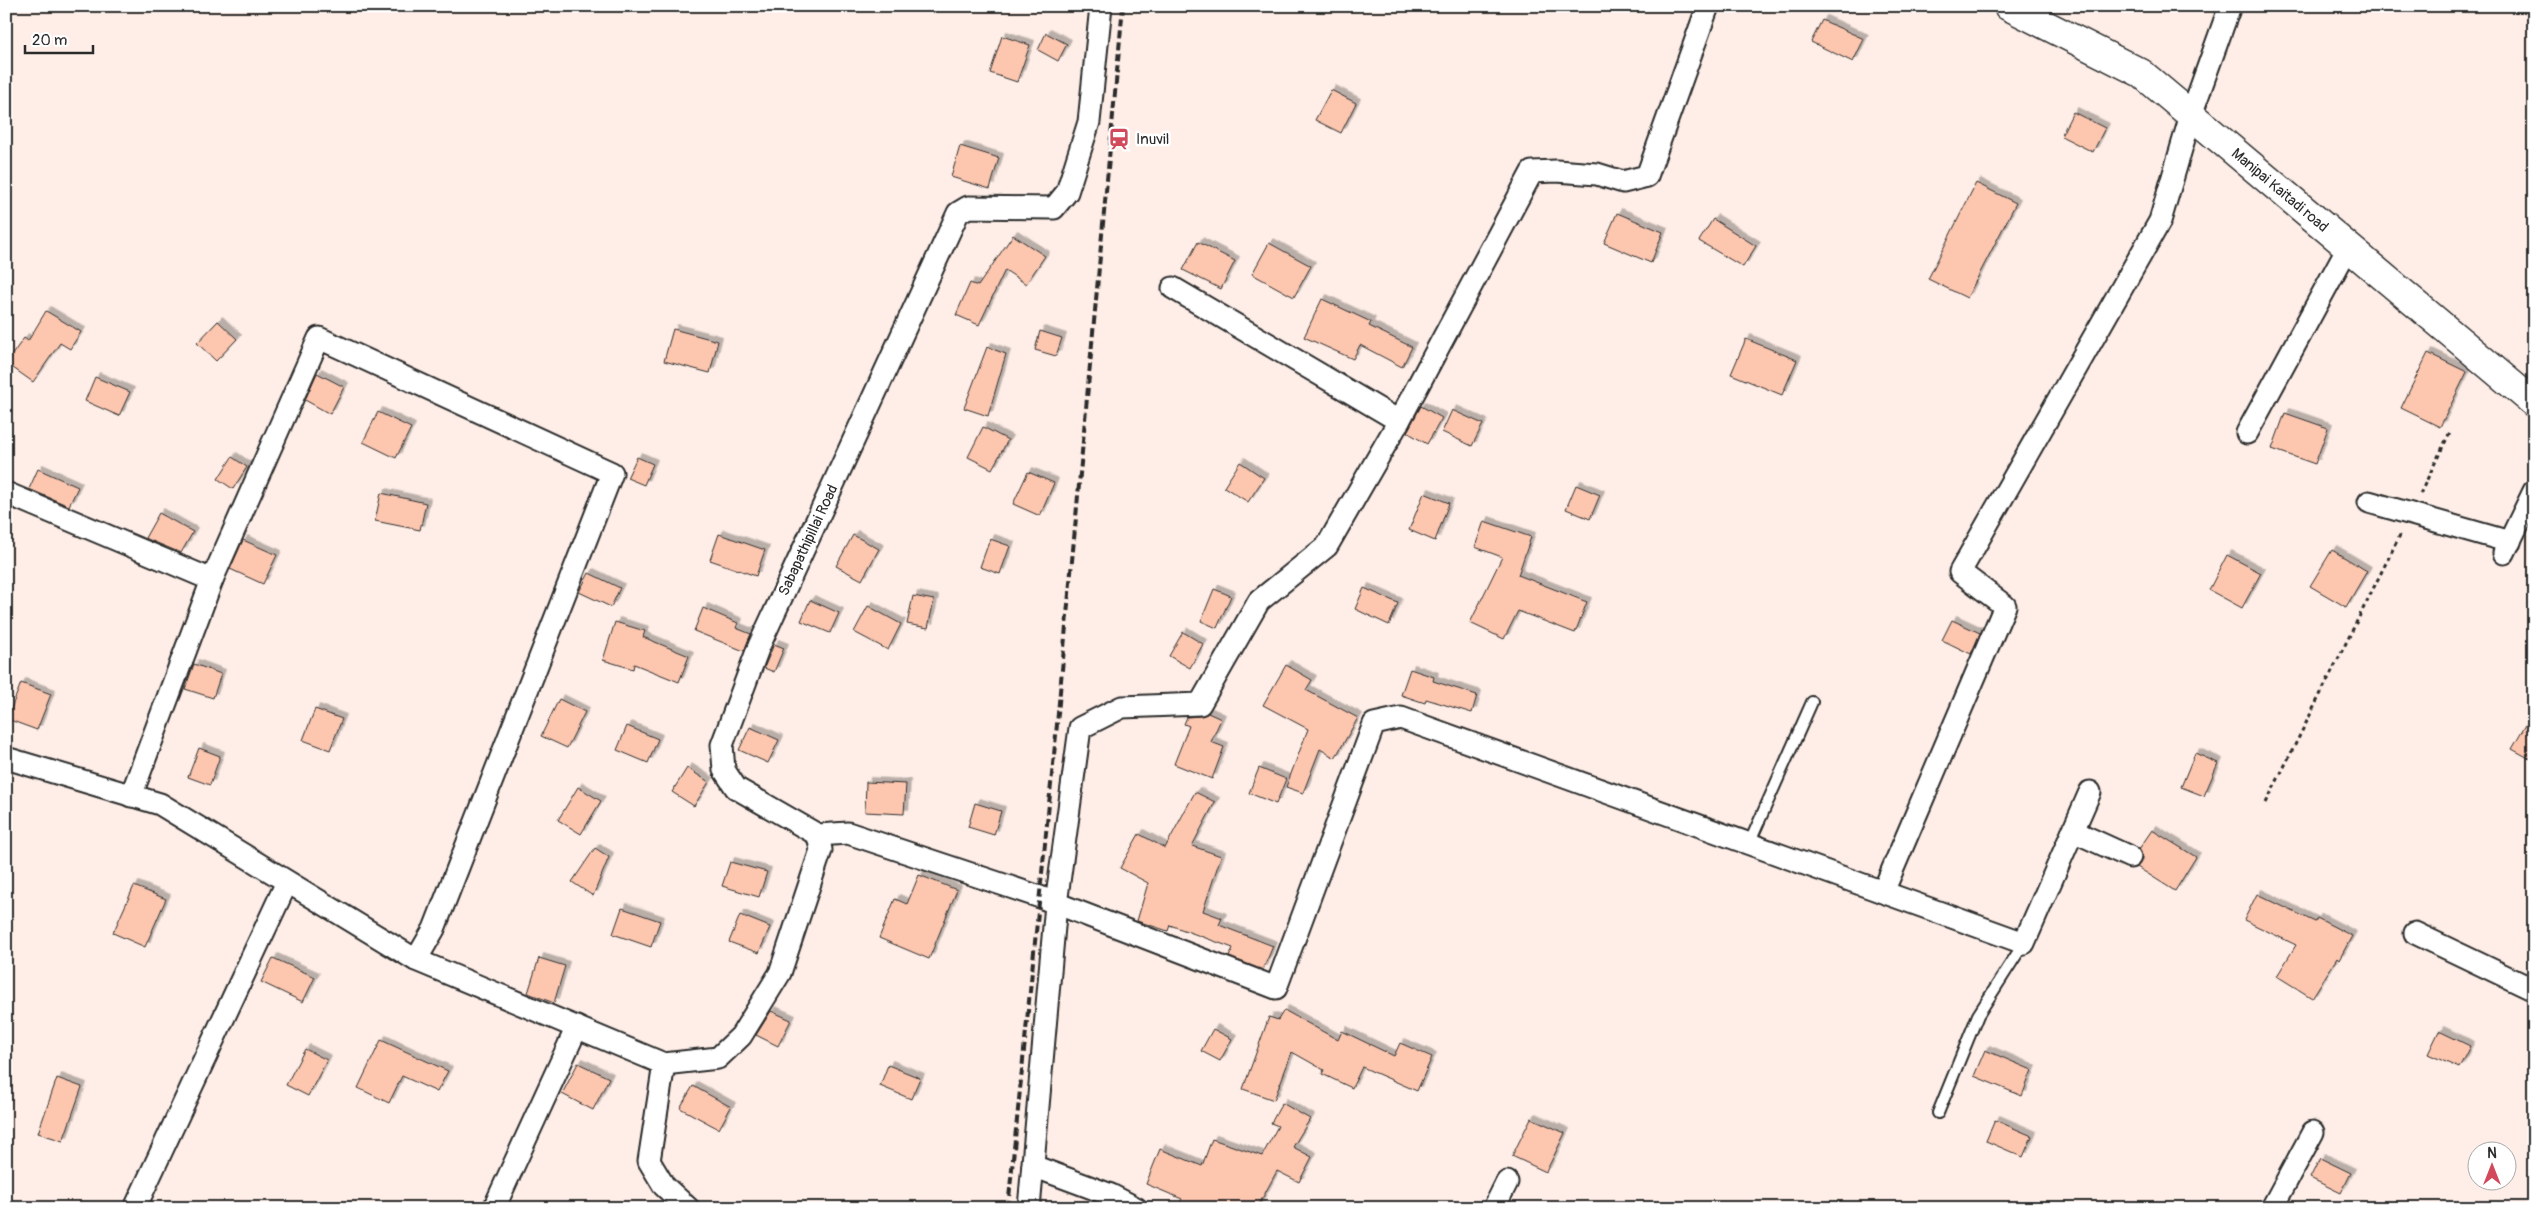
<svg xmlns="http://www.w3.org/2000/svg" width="2540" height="1214" viewBox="0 0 2540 1214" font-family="Pangolin,sans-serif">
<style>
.building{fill:#fdc6af;stroke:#2b2b2b;filter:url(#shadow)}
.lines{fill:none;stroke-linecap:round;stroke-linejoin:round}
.service-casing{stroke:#2b2b2b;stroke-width:14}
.minor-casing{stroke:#2b2b2b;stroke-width:25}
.secondary-casing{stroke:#2b2b2b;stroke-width:31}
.path{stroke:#2b2b2b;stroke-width:3;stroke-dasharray:4 4;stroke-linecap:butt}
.service{stroke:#fff;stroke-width:10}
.minor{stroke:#fff;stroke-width:21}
.secondary{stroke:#fff;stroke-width:28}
.rail{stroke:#2b2b2b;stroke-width:4;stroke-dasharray:8 4;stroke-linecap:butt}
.labels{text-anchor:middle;stroke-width:5;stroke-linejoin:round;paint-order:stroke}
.poi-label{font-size:15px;fill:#2b2b2b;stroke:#fff;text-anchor:start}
.street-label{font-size:15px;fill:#2b2b2b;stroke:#fff}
</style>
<defs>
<filter id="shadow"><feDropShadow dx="4.5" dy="-4.5" stdDeviation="0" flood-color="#0004"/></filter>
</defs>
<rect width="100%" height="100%" fill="#feeee7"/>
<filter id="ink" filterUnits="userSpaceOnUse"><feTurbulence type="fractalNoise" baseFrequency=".02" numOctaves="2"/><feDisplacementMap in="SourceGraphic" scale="10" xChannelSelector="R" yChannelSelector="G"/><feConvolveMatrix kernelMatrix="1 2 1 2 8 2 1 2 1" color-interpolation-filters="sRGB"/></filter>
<g filter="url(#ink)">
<!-- building -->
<g class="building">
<path d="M1822,20L1864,39L1853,62L1811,42Z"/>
<path d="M1046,33L1067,44L1058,61L1038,50Z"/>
<path d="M1002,36L1030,45L1017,82L990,73Z"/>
<path d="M1331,90L1356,103L1341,133L1315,120Z"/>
<path d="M2073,112L2105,128L2093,152L2061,136Z"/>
<path d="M960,146L999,158L990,189L951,177Z"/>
<path d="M1976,183L2016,203L1967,298L1928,279Z"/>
<path d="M1617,213L1663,232L1651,263L1604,243Z"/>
<path d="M1713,219L1756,246L1743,267L1699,241Z"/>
<path d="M1013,235L1045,256L1026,284L1005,270L979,325L956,315L970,283L978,286Z"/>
<path d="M1198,242L1235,261L1221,289L1183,270Z"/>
<path d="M1269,243L1311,266L1294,297L1252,274Z"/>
<path d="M1322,299L1371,322L1369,326L1412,347L1402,367L1360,345L1353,359L1304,337Z"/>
<path d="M46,311L81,332L70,349L60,343L33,382L6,363L24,338L28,341Z"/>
<path d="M218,321L237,339L216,361L197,343Z"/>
<path d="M673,329L718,341L710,373L664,361Z"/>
<path d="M1040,331L1062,338L1056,356L1035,350Z"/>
<path d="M1746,339L1797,360L1782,395L1731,374Z"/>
<path d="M987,347L1006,354L988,416L964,408Z"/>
<path d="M2428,353L2467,372L2440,427L2401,408Z"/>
<path d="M317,373L344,387L330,414L305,400Z"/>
<path d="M95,377L130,392L119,416L85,401Z"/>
<path d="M1421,406L1442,418L1427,444L1407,432Z"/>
<path d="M1452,410L1483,424L1472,446L1442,432Z"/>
<path d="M378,412L411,428L396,458L363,442Z"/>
<path d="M2285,413L2328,428L2315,464L2272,449Z"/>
<path d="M983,427L1008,440L992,469L968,457Z"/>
<path d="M232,457L247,467L233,489L218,479Z"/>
<path d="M637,457L653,464L644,485L627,478Z"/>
<path d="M1240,462L1264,478L1248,502L1224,487Z"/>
<path d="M38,469L78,487L69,506L29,489Z"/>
<path d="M1028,472L1054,483L1040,516L1013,504Z"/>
<path d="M1576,485L1600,495L1590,519L1566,509Z"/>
<path d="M381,493L426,503L420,530L375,521Z"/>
<path d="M1424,493L1449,503L1435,541L1409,530Z"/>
<path d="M159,513L193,532L181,553L145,538Z"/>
<path d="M1484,521L1531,537L1518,575L1587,602L1575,633L1518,611L1504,639L1470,623L1502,557L1475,547Z"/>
<path d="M719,534L765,550L756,576L710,560Z"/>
<path d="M853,535L879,549L862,580L836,566Z"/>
<path d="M990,539L1010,546L1000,574L980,567Z"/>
<path d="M243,540L277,555L263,584L230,569Z"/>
<path d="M2332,550L2367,571L2346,607L2310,586Z"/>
<path d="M2227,555L2261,573L2242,608L2209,590Z"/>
<path d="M589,573L620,588L611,607L579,592Z"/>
<path d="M1364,588L1398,603L1389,625L1355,609Z"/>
<path d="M1214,589L1231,596L1217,628L1201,621Z"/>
<path d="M913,596L934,600L928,628L907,624Z"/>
<path d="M810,600L839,613L830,633L801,621Z"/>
<path d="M868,606L901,624L888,650L854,632Z"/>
<path d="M703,608L738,623L736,628L751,634L744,651L694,631Z"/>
<path d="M1952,620L1980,633L1971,654L1942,640Z"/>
<path d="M615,622L645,631L643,637L689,656L679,682L634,664L633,669L603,660Z"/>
<path d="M1183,632L1203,644L1190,668L1169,656Z"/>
<path d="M774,644L784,648L774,672L764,668Z"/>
<path d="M194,664L221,674L213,698L185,689Z"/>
<path d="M1286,665L1312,680L1306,690L1358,718L1335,758L1320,749L1303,793L1286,787L1308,729L1263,705Z"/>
<path d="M1410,669L1434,677L1433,681L1477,695L1472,713L1426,699L1425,703L1401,695Z"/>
<path d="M21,683L51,694L37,730L7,719Z"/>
<path d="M559,699L585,712L567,748L541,736Z"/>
<path d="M315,709L342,719L330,750L303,740Z"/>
<path d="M2534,711V761L2512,749Z"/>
<path d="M1208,713L1221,719L1211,742L1224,747L1212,779L1174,764L1189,726L1184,724L1187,717L1201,716Z"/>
<path d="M627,726L658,739L648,763L617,750Z"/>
<path d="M750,727L779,740L768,763L739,750Z"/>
<path d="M199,748L220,756L210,785L188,777Z"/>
<path d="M2195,753L2218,763L2204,796L2181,787Z"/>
<path d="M687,768L709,782L694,806L672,792Z"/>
<path d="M1259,768L1286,779L1276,804L1249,793Z"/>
<path d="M866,782L906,784L904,814L865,812Z"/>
<path d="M578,787L601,801L581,834L558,820Z"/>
<path d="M1195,792L1215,802L1192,846L1221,856L1203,911L1222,918L1219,925L1273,946L1263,970L1229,957L1233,948L1170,925L1168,931L1137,921L1148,883L1120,868L1139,834L1165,848Z"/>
<path d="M975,803L1001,811L994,835L968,827Z"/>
<path d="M2152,830L2196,857L2175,891L2137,867L2142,856L2139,849Z"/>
<path d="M595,848L609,857L593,896L572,882Z"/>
<path d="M730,862L767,872L759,897L722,886Z"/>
<path d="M919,875L957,890L929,959L879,938L895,899L907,904Z"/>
<path d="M134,886L166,899L145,947L113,933Z"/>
<path d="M2257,894L2315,922L2317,918L2352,936L2339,960L2337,958L2312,998L2277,976L2296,945L2244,920Z"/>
<path d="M622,908L660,921L651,947L613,934Z"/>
<path d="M740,915L770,927L759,953L729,942Z"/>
<path d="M273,958L315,977L303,1002L261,982Z"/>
<path d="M539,958L565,966L554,1003L528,993Z"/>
<path d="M1284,1010L1338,1040L1342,1031L1394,1056L1400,1043L1432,1057L1417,1091L1362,1067L1352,1088L1322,1074L1324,1070L1292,1052L1274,1100L1243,1089L1269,1017L1278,1020Z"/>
<path d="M771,1011L791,1020L778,1046L756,1035Z"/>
<path d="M1213,1029L1232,1039L1220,1061L1201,1051Z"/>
<path d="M2439,1031L2470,1046L2459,1068L2428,1054Z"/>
<path d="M381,1040L448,1071L437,1092L402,1076L389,1103L358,1088Z"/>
<path d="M305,1049L327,1060L308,1096L286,1085Z"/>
<path d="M1985,1050L2032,1070L2022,1096L1974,1076Z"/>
<path d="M578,1063L609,1078L593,1110L562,1094Z"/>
<path d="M888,1065L920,1078L911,1099L880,1086Z"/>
<path d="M57,1078L82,1087L63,1141L38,1133Z"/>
<path d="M693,1086L731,1107L719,1129L680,1108Z"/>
<path d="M1282,1103L1310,1119L1293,1147L1312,1157L1299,1182L1277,1171L1257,1208H1177L1182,1199L1146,1184L1160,1149L1202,1166L1212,1139L1262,1156L1278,1126L1271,1123Z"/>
<path d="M1531,1118L1565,1133L1546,1172L1512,1156Z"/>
<path d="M1995,1120L2032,1136L2023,1157L1986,1141Z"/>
<path d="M2320,1158L2351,1173L2341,1193L2310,1178Z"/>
</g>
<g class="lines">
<!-- service casing -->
<g class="service-casing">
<g id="service">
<path d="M1749,844L1812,702"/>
<path d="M1938,1113L1978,1015L2024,943"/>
</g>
</g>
<!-- minor casing -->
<g class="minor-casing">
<g id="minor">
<path d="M1173,288L1399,421"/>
<path d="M2247,433L2348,247"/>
<path d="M6,493L212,580L131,796"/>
<path d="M2369,502L2510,542"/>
<path d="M2504,553L2534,491"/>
<path d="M212,580L319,338L612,473L434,929L416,960"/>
<path d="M6,758L160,804L416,960L664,1064L649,1161L664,1186L688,1208"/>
<path d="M2073,831L2130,857"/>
<path d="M818,835L848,833L1040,897L1276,988L1374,724L1401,718L2024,943L2090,792"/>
<path d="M1883,892L2005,606L1960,572L2160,221L2191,115L2230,6"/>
<path d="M2415,933L2534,990"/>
<path d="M664,1064L718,1058L741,1036L780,973L821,850L818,835L736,788L724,770L722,745L759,646L958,213L968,207L1054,208L1067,192L1089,122L1101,6"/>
<path d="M1033,1166L1111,1195L1136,1208"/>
<path d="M135,1208L287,882"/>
<path d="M494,1208L577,1027"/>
<path d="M1029,1208L1056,904L1080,728L1122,707L1200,704L1259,601L1327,546L1399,421L1532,172L1556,171L1597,174L1623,182L1647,176L1708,6"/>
<path d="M1494,1208L1507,1182"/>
<path d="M2272,1208L2313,1132"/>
</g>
</g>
<!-- secondary casing -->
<g class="secondary-casing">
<path id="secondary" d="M2008,6L2141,73L2534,403"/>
</g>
<!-- path -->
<g class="path">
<path d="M2420,494L2450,432"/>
<path d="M2266,803L2401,533"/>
</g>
<!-- service -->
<use href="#service" class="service"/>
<!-- minor -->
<use href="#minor" class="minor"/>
<!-- secondary -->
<use href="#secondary" class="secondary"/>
<!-- rail -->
<path class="rail" d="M1008,1208L1056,735L1123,6"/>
</g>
</g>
<!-- icons -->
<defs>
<g id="station-bare" transform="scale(1.725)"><path d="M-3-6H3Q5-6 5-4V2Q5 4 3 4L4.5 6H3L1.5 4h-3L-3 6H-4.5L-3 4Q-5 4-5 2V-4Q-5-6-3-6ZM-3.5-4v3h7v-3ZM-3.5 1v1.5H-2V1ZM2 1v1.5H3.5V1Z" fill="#d1495b" stroke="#fff" stroke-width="2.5" paint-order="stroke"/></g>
</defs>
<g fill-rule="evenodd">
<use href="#station-bare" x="1119" y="139"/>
</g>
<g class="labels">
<!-- poi labels -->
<g class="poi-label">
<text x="1136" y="144">Inuvil</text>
</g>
<!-- street labels -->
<g class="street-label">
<text transform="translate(2280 190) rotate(40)" y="5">Manipai Kaitadi road</text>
<text transform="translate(808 540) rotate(-65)" y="5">Sabapathipillai Road</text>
</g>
</g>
<!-- margin -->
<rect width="2540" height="1214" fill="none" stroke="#fff" stroke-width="25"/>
<rect x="12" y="12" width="2515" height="1189" fill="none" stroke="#2b2b2b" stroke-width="2" filter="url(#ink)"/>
<!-- north arrow -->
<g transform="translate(2492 1166)"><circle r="24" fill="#ffffff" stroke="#aaaaaa"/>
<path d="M0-4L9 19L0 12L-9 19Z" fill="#d1495b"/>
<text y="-8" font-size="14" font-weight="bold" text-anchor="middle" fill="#2b2b2b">N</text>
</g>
<!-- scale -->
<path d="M25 45v8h68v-8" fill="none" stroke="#2b2b2b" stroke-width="2.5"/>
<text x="32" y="45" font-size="15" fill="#2b2b2b" stroke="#ffffff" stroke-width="4" paint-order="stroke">20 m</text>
</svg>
